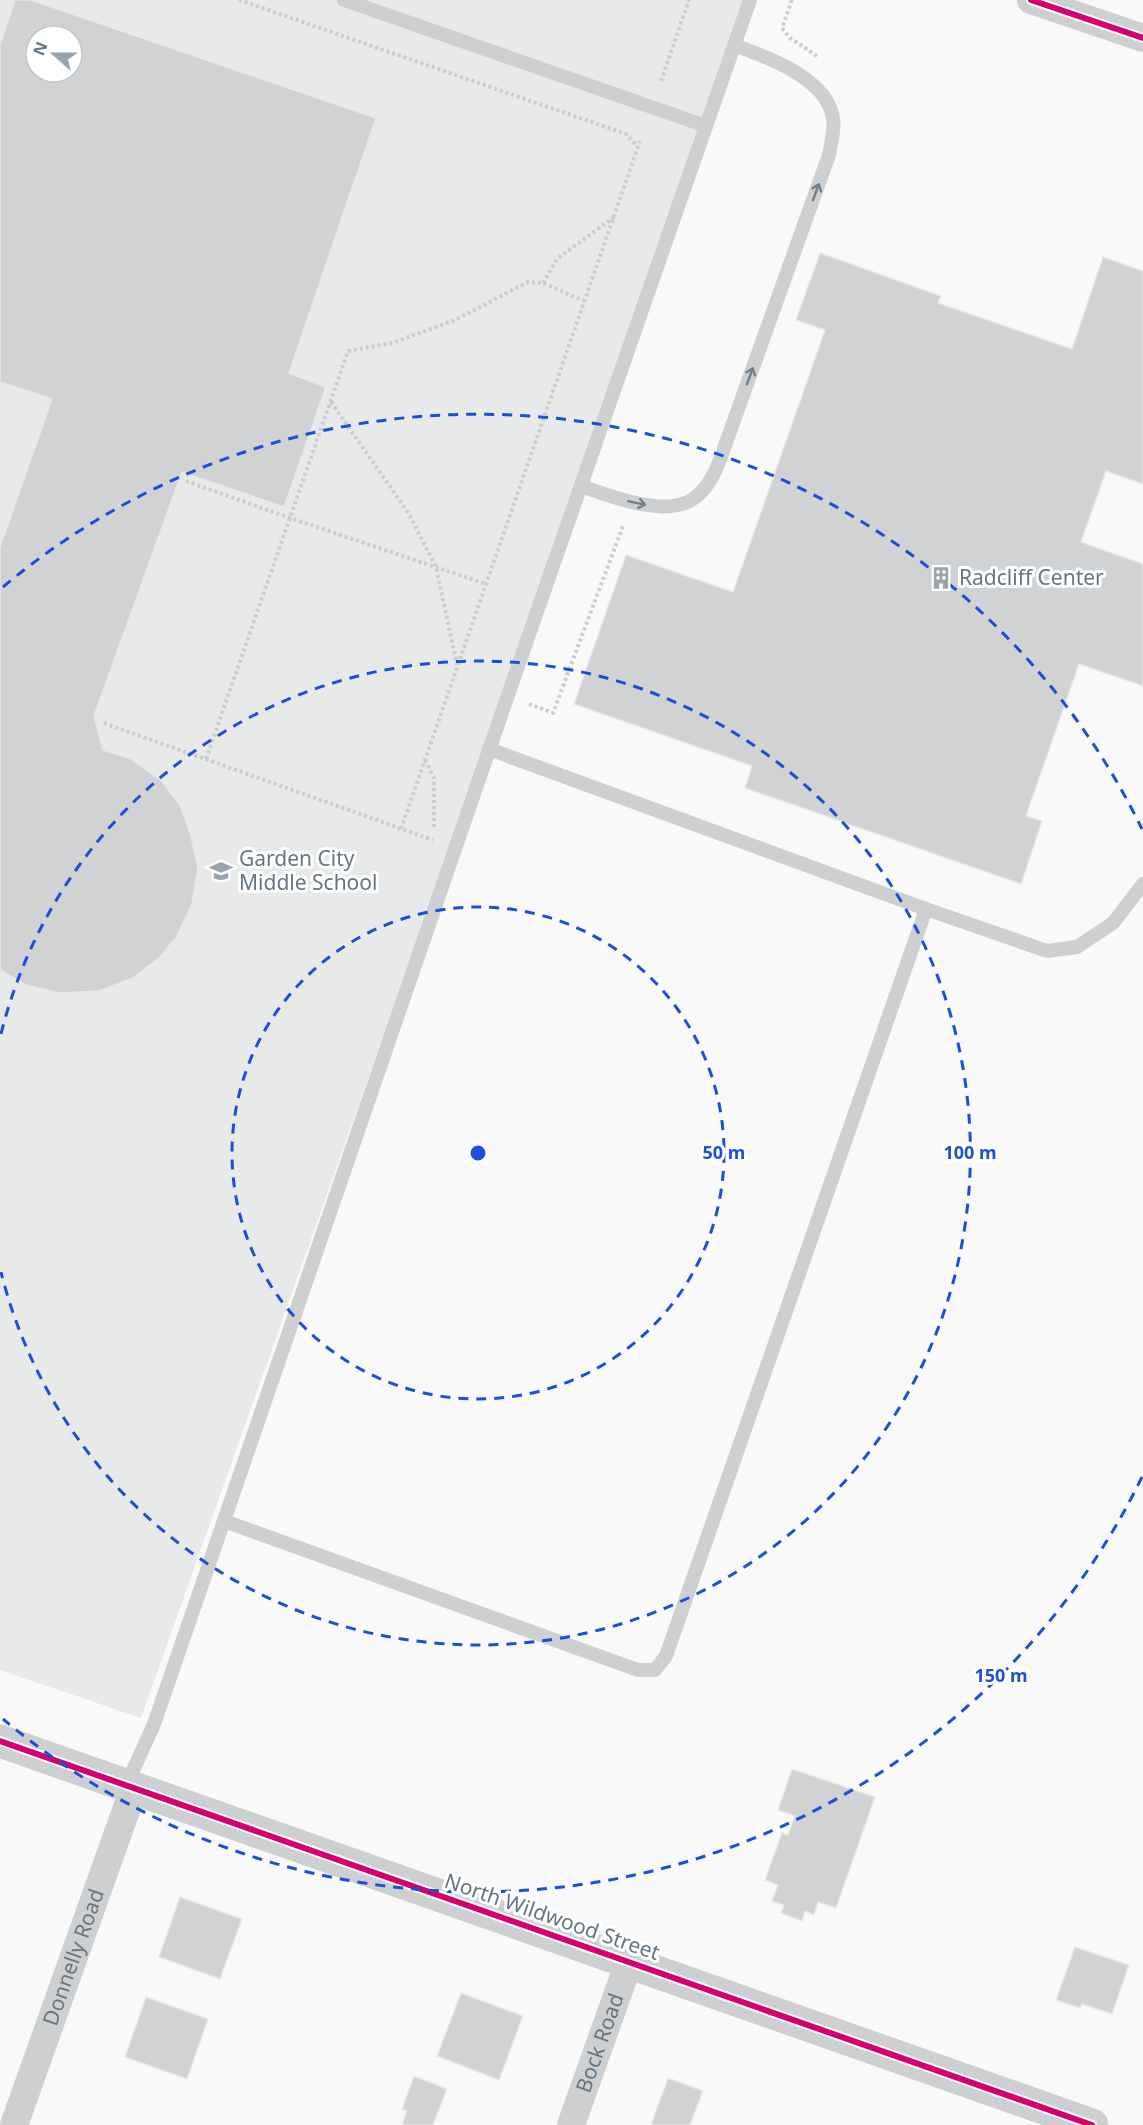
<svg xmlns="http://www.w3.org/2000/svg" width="1143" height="2125" viewBox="0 0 1143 2125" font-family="'Noto Sans',sans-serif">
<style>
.built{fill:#e8e9e9;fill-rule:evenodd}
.building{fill:#d0d2d3;stroke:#e8e8e8;stroke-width:1.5;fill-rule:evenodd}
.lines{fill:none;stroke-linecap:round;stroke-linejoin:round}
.path{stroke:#cbcccd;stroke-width:4;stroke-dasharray:3 3;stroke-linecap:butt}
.service{stroke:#cecfd0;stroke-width:14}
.minor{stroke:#cecfd0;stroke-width:28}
.tertiary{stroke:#cecfd0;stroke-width:33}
.cycleway-casing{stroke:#fff;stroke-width:10}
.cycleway{stroke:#d6006c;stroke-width:6}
.oneway{stroke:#707f8b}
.ring{fill:none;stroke:#1d4ed8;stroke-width:3;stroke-dasharray:10 8}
.labels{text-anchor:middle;stroke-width:6;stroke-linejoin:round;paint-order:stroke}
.poi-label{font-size:21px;fill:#657683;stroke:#fff;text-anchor:start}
.street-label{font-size:21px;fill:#657683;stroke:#fff}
.centre{fill:#1d4ed8;stroke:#fff;stroke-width:3}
.ring-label{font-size:18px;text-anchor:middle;font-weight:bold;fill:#1d4ed8;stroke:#fff;stroke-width:6;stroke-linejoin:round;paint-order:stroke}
</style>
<rect width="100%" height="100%" fill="#f9f9f9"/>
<!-- built -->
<path class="built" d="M0,0H751L141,1718L0,1670ZM36,36H72V72H36Z"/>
<!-- building -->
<g class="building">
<path d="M15,0H31L376,118L289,373L326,387L284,507L182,472L94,716L103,750L129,758L161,780L180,805L191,836L198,868L192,904L177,936L160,957L133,978L99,991L59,993L26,985L0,970V547L52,399L0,382V44ZM36,36H72V72H36Z"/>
<path d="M820,253L941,296L938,303L1072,349L1103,257L1143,271V484L1106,471L1081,542L1143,564V686L1079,664L1026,816L1042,821L1021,884L745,788L752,766L574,704L626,555L733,592L825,330L796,320Z"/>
<path d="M792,1769L875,1797L836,1908L818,1902L814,1915L805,1911L802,1921L781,1913L784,1905L772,1901L778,1885L765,1880L782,1833L788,1835L795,1816L778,1810Z"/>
<path d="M180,1897L242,1919L220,1979L159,1957Z"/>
<path d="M1075,1947L1129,1965L1112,2014L1082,2004L1080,2008L1056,2000Z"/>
<path d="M461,1993L523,2016L499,2080L437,2056Z"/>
<path d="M146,1997L208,2019L187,2079L125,2057Z"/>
<path d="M414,2076L447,2089L433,2125H402L407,2111L402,2109Z"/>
<path d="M668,2078L703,2091L690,2125H651Z"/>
</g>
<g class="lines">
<!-- path -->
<g class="path">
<path d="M239,0L626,134L638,147"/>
<path d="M792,0L782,28L790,38L817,56"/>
<path d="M661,81L689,0"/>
<path d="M543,283L557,259L614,217"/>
<path d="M331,402L409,514L436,567L457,665"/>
<path d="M186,481L290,518L486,584"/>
<path d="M529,704L553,713L623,526"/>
<path d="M104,723L433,840"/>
<path d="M206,759L348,351L392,343L455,320L528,282L543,283L584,301"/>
<path d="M425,760L434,778V830"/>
<path d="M401,829L640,141"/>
</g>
<!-- service -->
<g class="service">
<path d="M344,0L706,126"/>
<path d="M581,486C610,496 664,518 693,499C712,487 720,460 727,440L829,155C831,144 835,130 833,118C827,78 767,57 734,45"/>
<path d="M926,909L1047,951L1077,947L1113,923L1143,884"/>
<path d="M224,1521L638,1670H655L666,1656L926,909L489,749"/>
<path d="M126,1786L154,1724L508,695L750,0"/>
</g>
<!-- minor -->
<g class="minor">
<path d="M1031,0L1143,38"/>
<path id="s1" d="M14,2125L134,1788"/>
<path id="s2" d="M571,2125L629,1962"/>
</g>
<!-- tertiary -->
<path class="tertiary" d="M0,1741L1092,2125"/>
<!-- cycleway casing -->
<g class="cycleway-casing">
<g id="cycleway">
<path d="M1031,0L1143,38"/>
<path d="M0,1741L1092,2125"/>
</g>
</g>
<!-- cycleway -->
<use href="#cycleway" class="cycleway"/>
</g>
<!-- one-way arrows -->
<defs><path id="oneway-shaft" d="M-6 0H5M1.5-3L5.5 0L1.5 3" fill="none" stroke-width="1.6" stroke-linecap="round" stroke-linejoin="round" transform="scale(1.5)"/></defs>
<g class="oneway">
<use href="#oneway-shaft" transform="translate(816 192) rotate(-70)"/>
<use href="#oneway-shaft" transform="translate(750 376) rotate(-70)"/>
<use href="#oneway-shaft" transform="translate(637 503) rotate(12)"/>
</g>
<!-- distance rings -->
<g class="ring">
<circle cx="478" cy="1153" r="246"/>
<path d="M1 1034A492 492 0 1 1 1 1272"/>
<path d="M1142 1477A739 739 0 0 1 3 1719M3 587A739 739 0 0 1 1142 829"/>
</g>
<!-- icons -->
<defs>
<g id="building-bare" transform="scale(1.8)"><path d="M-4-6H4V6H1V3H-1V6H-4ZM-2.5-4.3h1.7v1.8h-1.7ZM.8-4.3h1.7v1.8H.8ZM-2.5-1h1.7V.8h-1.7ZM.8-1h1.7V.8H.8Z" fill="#99a4ac" stroke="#fff" stroke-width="2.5" paint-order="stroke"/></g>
<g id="school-bare" transform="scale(1.8)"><path d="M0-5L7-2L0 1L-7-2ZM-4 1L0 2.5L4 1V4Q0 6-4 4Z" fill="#99a4ac" stroke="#fff" stroke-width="2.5" paint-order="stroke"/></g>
</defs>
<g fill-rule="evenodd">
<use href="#building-bare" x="941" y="578"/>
<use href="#school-bare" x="221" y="871"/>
</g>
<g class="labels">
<!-- poi labels -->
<g class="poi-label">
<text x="959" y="585">Radcliff Center</text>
<text x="239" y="866">Garden City<tspan x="239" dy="24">Middle School</tspan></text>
</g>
<!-- street labels -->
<g class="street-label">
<text transform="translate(552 1917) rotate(19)" y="7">North Wildwood Street</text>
<text dy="7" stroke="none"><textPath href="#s1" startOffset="178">Donnelly Road</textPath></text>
<text dy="7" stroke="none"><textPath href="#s2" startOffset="87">Bock Road</textPath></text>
</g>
</g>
<circle cx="478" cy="1153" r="9" class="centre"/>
<g class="ring-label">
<text x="724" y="1159">50 m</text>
<text x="970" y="1159">100 m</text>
<text x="1001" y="1682">150 m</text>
</g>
<!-- north arrow -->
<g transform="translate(54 54) rotate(291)"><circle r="28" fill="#ffffff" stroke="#c1c8cd" stroke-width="1.5"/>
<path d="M0-4.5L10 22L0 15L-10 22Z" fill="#99a4ac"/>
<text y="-9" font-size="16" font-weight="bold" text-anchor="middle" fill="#657683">N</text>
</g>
</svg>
